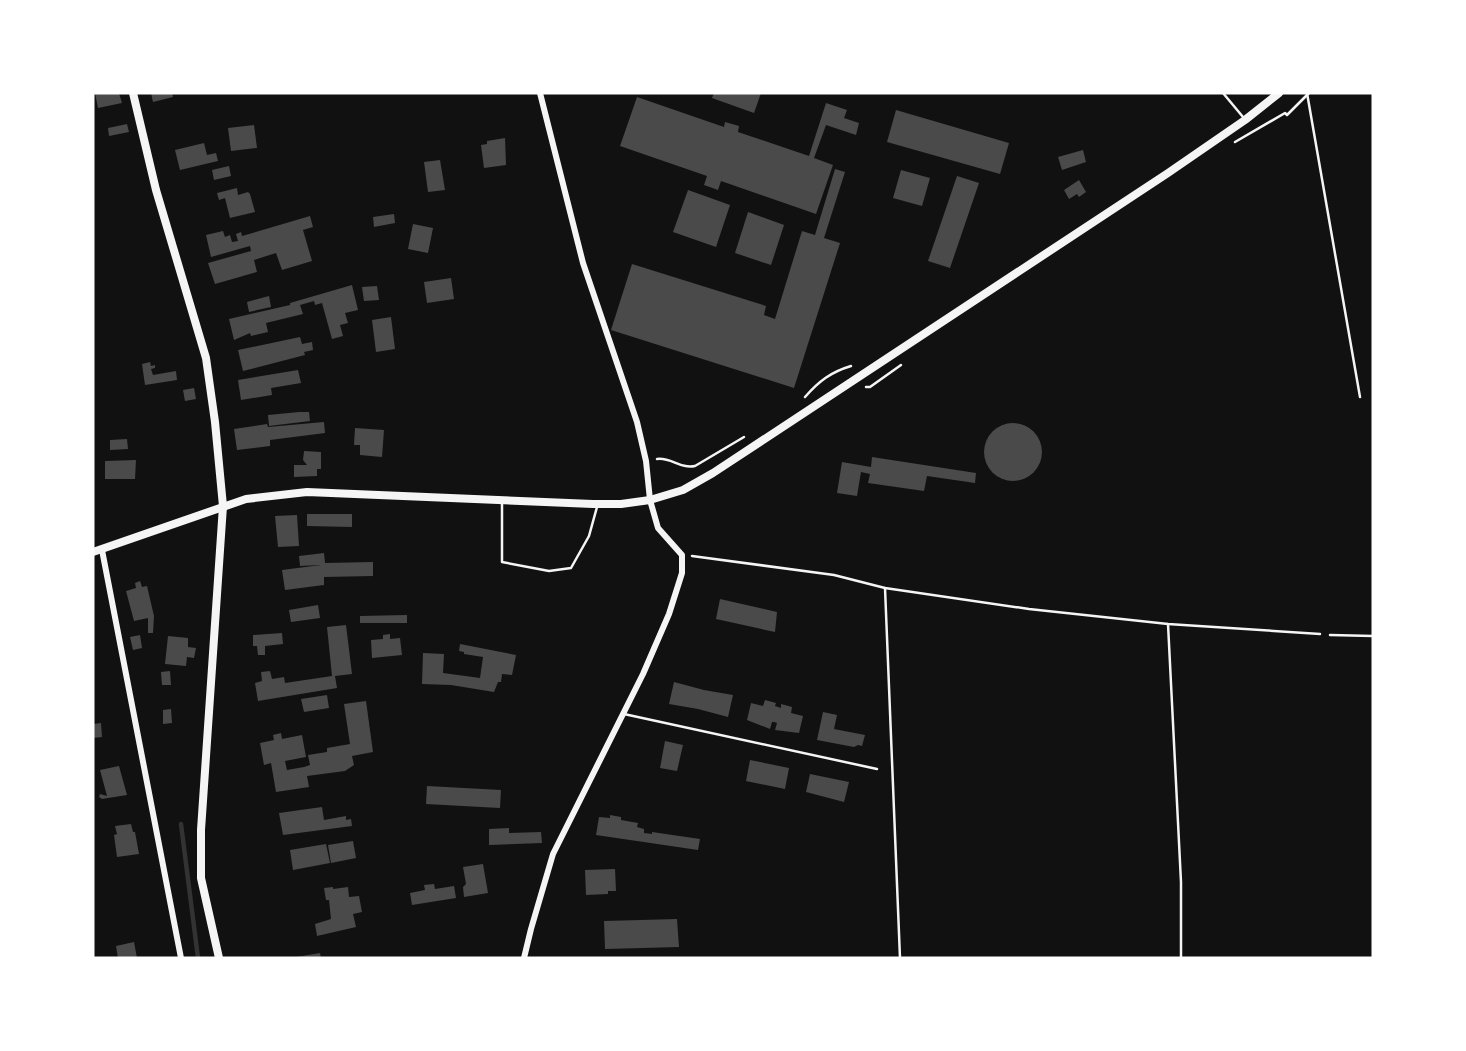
<svg xmlns="http://www.w3.org/2000/svg" width="1466" height="1051" viewBox="0 0 1466 1051" font-family="Ubuntu,sans-serif">
<style>
.lines{fill:none;stroke-linecap:round;stroke-linejoin:round}
.stream{stroke:#333;stroke-width:4.5}
.building{fill:#4a4a4a}
.path{stroke:#f5f5f5;stroke-width:2.5}
.service{stroke:#f5f5f5;stroke-width:2.5}
.minor{stroke:#f5f5f5;stroke-width:6}
.tertiary{stroke:#f5f5f5;stroke-width:8}
</style>
<rect width="100%" height="100%" fill="#111"/>
<g class="lines">
<!-- stream -->
<path class="stream" d="M181,824L198,958"/>
</g>
<!-- building -->
<g class="building">
<path d="M95,93H119L122,103L98,108Z"/>
<path d="M151,93H172L173,97L153,102Z"/>
<path d="M714,93H761L754,113L712,98Z"/>
<path d="M637,97L724,127L725,122L739,126L738,132L809,156L826,103L847,110L844,118L859,123L856,135L826,125L814,158L833,165L816,214L721,181L718,190L704,185L707,176L620,146Z"/>
<path d="M896,110L1009,143L1000,174L887,142Z"/>
<path d="M127,124L129,132L109,136L108,128Z"/>
<path d="M254,125L257,148L231,151L228,128Z"/>
<path d="M505,138L506,165L484,168L481,145L487,144V141Z"/>
<path d="M204,143L207,155L216,153L218,161L180,170L175,150Z"/>
<path d="M1083,150L1086,162L1062,170L1058,157Z"/>
<path d="M440,160L445,190L428,192L424,162Z"/>
<path d="M229,166L231,176L214,180L212,170Z"/>
<path d="M835,169L845,172L824,238L840,243L794,388L611,330L632,264L766,306L764,315L775,319L802,231L815,235Z"/>
<path d="M901,170L930,178L922,206L893,198Z"/>
<path d="M957,176L979,183L950,268L928,261Z"/>
<path d="M1079,180L1086,192L1079,197L1077,194L1069,199L1064,190Z"/>
<path d="M237,188L238,195L248,192L250,194L255,212L230,218L225,198L219,200L217,193Z"/>
<path d="M688,190L730,205L716,247L673,232Z"/>
<path d="M748,212L784,225L771,265L735,253Z"/>
<path d="M394,214L395,223L374,227L373,217Z"/>
<path d="M310,216L313,227L303,230L312,261L282,270L276,253L254,260L257,272L215,284L208,263L251,251L250,246L211,257L206,235L223,231L225,237L230,235L232,242L238,241L236,234L241,232L242,236Z"/>
<path d="M413,224L433,228L428,253L408,249Z"/>
<path d="M451,278L454,299L427,303L424,282Z"/>
<path d="M352,285L358,310L345,313L348,323L340,325L343,336L332,339L322,303L315,305L314,301L300,305L303,314L266,323L268,332L251,336L250,333L234,340L229,319L290,305V303Z"/>
<path d="M377,286L379,300L364,301L362,287Z"/>
<path d="M269,296L271,307L249,312L247,302Z"/>
<path d="M391,317L395,349L376,352L372,320Z"/>
<path d="M300,337L302,344L312,342L313,350L304,352L305,355L243,371L238,350Z"/>
<path d="M150,362L151,366L155,365V368L151,369L153,375L176,371L177,380L145,385L142,364Z"/>
<path d="M298,370L301,383L271,388L272,395L241,400L238,380Z"/>
<path d="M194,388L196,399L185,401L183,390Z"/>
<path d="M299,412H309L310,421L269,426L268,415Z"/>
<path d="M324,422L325,433L270,440V446L237,450L234,429L267,424L268,427Z"/>
<circle cx="1013" cy="452" r="29"/>
<path d="M355,428L384,430L382,457L360,455V445H354Z"/>
<path d="M127,439L128,449L110,450V440Z"/>
<path d="M304,451L321,452V469H317V476L294,477V465H307L303,460Z"/>
<path d="M872,457L976,473L975,483L927,476L924,491L868,483L870,474L861,472L857,496L837,493L842,462L871,467Z"/>
<path d="M136,460L135,479H105V461Z"/>
<path d="M307,514H352V527L307,526Z"/>
<path d="M297,515L299,546L278,547L275,516Z"/>
<path d="M324,553L325,563L373,562V576L324,577V585L285,590L282,570L321,565L300,566L299,556Z"/>
<path d="M140,581L142,587L147,586L154,616L153,633H148V618L134,621L126,591L136,588L135,583Z"/>
<path d="M720,599L777,612L775,632L716,619Z"/>
<path d="M318,605L320,618L291,622L289,610Z"/>
<path d="M407,615V623H360V616Z"/>
<path d="M346,625L352,674L335,676L337,688L258,701L255,683L262,681L261,672L270,671L272,679L284,677L285,683L332,676L327,627Z"/>
<path d="M282,633L283,644L265,646V655H258L257,646H253V635Z"/>
<path d="M390,634V639L400,638L402,655L372,658L371,640L383,639V635Z"/>
<path d="M140,635L142,648L133,650L130,637Z"/>
<path d="M168,636L188,638V647L196,648L194,658L187,657L186,666L165,664Z"/>
<path d="M460,644L516,655L512,675L502,674L501,682H498L494,692L451,685L422,684L423,653L444,654L443,673L480,678L483,657L464,654V652L459,651Z"/>
<path d="M170,671L171,685H162L161,672Z"/>
<path d="M674,682L704,690L733,695L728,717L698,709L669,704Z"/>
<path d="M327,695L329,708L304,712L301,699Z"/>
<path d="M765,700L776,703L775,706L781,708V704L792,707L791,713L803,716L799,733L775,730L777,723L774,722H772L770,729L747,720L751,703L763,706Z"/>
<path d="M366,701L373,752L352,756L354,765L345,771L307,776L309,787L276,792L271,763L264,765L260,743L274,740L273,735L281,733L282,739L302,735L306,757L285,761L287,770L304,767L310,765L308,755L327,752V748L350,744L344,704Z"/>
<path d="M171,709L172,723L163,724V710Z"/>
<path d="M823,712L837,715L834,729L865,735L862,746L858,745L854,747L817,740Z"/>
<path d="M101,723L102,737L93,738V724Z"/>
<path d="M665,741L683,745L677,771L660,768Z"/>
<path d="M750,760L789,768L785,789L746,781Z"/>
<path d="M119,766L127,795L102,799L99,797L100,794L107,796L100,770Z"/>
<path d="M810,774L849,782L844,802L806,792Z"/>
<path d="M427,786L501,790L500,808L426,804Z"/>
<path d="M322,807L324,820L346,816V820L351,819L352,826L283,835L279,813Z"/>
<path d="M610,815L621,817V820L638,823L637,827L644,829V833L652,834V832L700,839L698,850L596,835L599,817L610,818Z"/>
<path d="M131,824L133,832H135L139,854L117,857L114,835L117,834L115,826Z"/>
<path d="M509,828V833L541,832L542,843L489,845V829Z"/>
<path d="M353,841L356,858L331,863L328,845Z"/>
<path d="M326,844L330,863L293,870L290,850Z"/>
<path d="M483,864L488,893L464,897L463,887L466,884L463,867Z"/>
<path d="M615,869L616,891H608V894L586,895L585,870Z"/>
<path d="M434,884L435,889L454,886L456,898L412,905L410,893L425,890L424,885Z"/>
<path d="M333,887V889L348,887L349,897L359,896L362,912L353,914L356,927L317,936L315,924L331,919L329,900H326L324,888Z"/>
<path d="M677,919L679,947L605,949L604,921Z"/>
<path d="M134,942L137,958H118L116,946Z"/>
<path d="M320,953L321,958H296V957Z"/>
</g>
<g class="lines">
<!-- path -->
<g class="path">
<path d="M1307,93L1360,397"/>
<path d="M1235,142L1285,113L1287,115L1309,93"/>
<path d="M866,387H870L901,365"/>
<path d="M805,397C819,381 831,372 851,366"/>
<path d="M657,459C671,457 680,469 695,466L744,437"/>
<path d="M692,556L834,575L885,588L1029,609L1168,624L1320,634"/>
<path d="M885,588L900,958"/>
<path d="M1168,624L1181,882V958"/>
</g>
<!-- service -->
<g class="service">
<path d="M1223,93L1243,117"/>
<path d="M502,502V562L549,571L571,568L589,536L597,507"/>
<path d="M1330,635L1373,636"/>
<path d="M624,714L877,769"/>
</g>
<!-- minor -->
<g class="minor">
<path d="M102,550L181,958"/>
<path d="M524,958L531,929L553,854L643,674L669,614L682,573V555L658,528L650,500L646,461L637,422L583,263L540,93"/>
</g>
<!-- tertiary -->
<g class="tertiary">
<path d="M133,93L156,190L206,358L215,422L223,506L201,830V878L219,958"/>
<path d="M93,552L246,499L307,492L593,504H621L650,500L683,490L713,473L1168,173L1245,120L1279,93"/>
</g>
</g>
<!-- border -->
<rect width="1466" height="1051" fill="none" stroke="#ffffff" stroke-width="189"/>
</svg>
